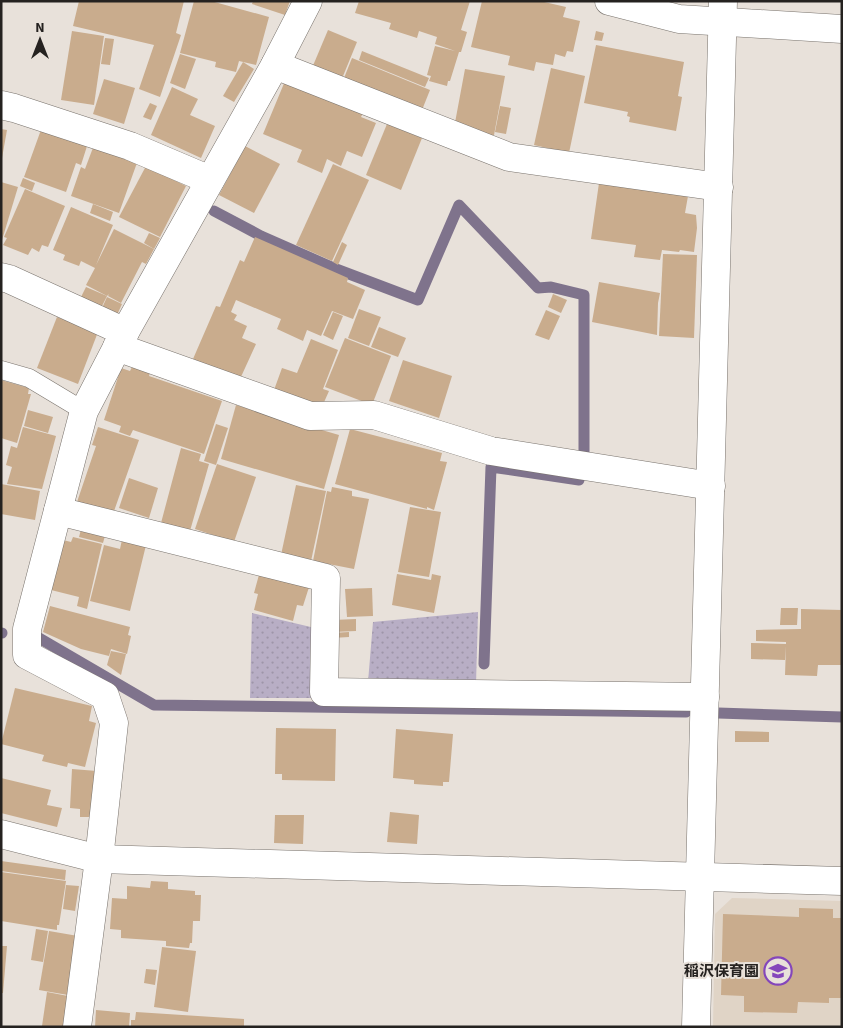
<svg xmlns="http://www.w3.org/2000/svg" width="843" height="1028" viewBox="0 0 843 1028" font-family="'Source Sans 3','Noto Sans JP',sans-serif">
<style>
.built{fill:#e0d4c6}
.grass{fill:url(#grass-dots)}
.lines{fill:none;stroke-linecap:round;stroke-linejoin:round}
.stream{stroke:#7f738c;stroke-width:11}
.building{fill:#c9ac8d}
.lane-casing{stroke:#79736d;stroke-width:19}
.street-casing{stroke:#79736d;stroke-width:29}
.lane{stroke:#fff;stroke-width:18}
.street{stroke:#fff;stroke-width:28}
.labels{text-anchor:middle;stroke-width:4;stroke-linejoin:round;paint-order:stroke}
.poi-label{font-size:15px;font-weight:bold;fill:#252220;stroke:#e8e1da;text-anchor:end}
</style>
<defs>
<pattern id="grass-dots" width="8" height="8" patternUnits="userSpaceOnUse" patternTransform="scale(1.25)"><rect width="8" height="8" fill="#b8aec5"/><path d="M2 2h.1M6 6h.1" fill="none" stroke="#9e95a9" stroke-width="1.8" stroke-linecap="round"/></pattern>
</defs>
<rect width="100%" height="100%" fill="#e8e1da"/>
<!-- built -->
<path class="built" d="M732,898L842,901V1027H713L715,914Z"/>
<!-- grass -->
<g class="grass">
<path d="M478,612L476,684L368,682L373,622Z"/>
<path d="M252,613L315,628L314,698H250Z"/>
</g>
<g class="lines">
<!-- stream -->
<g class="stream">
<path d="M214,211L261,236L336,269L418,300L459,205L538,288L551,287L584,295V454"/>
<path d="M1,633H2"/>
<path d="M39,638L154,705L686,712"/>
<path d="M484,664L491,467L579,480"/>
<path d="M718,713L842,717"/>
</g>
</g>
<!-- building -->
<g class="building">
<path d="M79,1H184L176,33L181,35L160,97L139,89L154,45L73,26Z"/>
<path d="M194,1H211L269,17L256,65L239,61L236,72L215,67L216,62L180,53Z"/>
<path d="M253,1H290L285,15L252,4Z"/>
<path d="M359,1H470L461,30L467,32L461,52H459L450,81H448L447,86L429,81L431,76L427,75L435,46L455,51L435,44L437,37L419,31L417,38L389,29L391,23L355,13Z"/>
<path d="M482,1H540L566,7L563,17L580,21L573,52L567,51L565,57L555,54L553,65L536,62L534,71L508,65L510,56L471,47Z"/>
<path d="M328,30L357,42L341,81L312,68Z"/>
<path d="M72,31L104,36L94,105L61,100Z"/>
<path d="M596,31L604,33L602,41L594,40Z"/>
<path d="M105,38L114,39L110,65L101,64Z"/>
<path d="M596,45L684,62L678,96L682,97L676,131L629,122L630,117L627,116L628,112L584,103Z"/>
<path d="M362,51L429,78L425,87L359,60Z"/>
<path d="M180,54L196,59L185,89L170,83Z"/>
<path d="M352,58L430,90L420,115L342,83Z"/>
<path d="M243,62L254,69L234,102L223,96Z"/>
<path d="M551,68L585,76L569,153L534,145Z"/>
<path d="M465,69L505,76L494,135H491L490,142L454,128Z"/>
<path d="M104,79L135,88L124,124L93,114Z"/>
<path d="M285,81L363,113L361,117L376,123L362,157L347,151L341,166L327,159L322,173L297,162L302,150L263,134Z"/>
<path d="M172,87L198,99L190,115L215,126L201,158L151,135Z"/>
<path d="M150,103L157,106L151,120L143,117Z"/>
<path d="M500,106L511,108L506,134L495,132Z"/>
<path d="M387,124L422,138L401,190L366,175Z"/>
<path d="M42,127L88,143L81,165L76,163L66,192L24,177Z"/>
<path d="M1,129L7,130L2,158H1Z"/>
<path d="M94,145L138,160L119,213L71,196L81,167L85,169Z"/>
<path d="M245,146L280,164L254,213L219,195Z"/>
<path d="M333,164L369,180L332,261L296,245Z"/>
<path d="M146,166L186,186L160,237L119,217Z"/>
<path d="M23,178L35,183L32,191L20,186Z"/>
<path d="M1,182L18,187L2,240H1Z"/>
<path d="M599,183L688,196L685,213L696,215L697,228L694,252L680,250L679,252L662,250L660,260L634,257L636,245L591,239Z"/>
<path d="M25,189L65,206L48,247L42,245L39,252L32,248L28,255L3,245L7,238L4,237Z"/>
<path d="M93,204L113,212L110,221L90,213Z"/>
<path d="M71,207L113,225L96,265L114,229L154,249L146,264L142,262L121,303L108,296L109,294L107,296L86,285L95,268L81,261L79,266L63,260L65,255L53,250Z"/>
<path d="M149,233L160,238L154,249L144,243Z"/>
<path d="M255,237L348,278L347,282L365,290L353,319L332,311L321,336L307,330L303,341L277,329L281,319L236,300L231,312L237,315L234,320L247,326L242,338L256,344L240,379L193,359L216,306L220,307L240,260L244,262Z"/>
<path d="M342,242L347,245L338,265L333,262Z"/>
<path d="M663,254L697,255L694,338L659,336Z"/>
<path d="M599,282L660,293L658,303L657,335L592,322Z"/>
<path d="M86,287L107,296L101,308L81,297Z"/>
<path d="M553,294L567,300L561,313L548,307Z"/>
<path d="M107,297L122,304L117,315L102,308Z"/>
<path d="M359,309L381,317L369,346L348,338Z"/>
<path d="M546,310L560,316L549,340L535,335Z"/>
<path d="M333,312L343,316L333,340L323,335Z"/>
<path d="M57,317L98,332L78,384L37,368Z"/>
<path d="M379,327L406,338L398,357L371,347Z"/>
<path d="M345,338L391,356L372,405L325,387Z"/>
<path d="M311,339L338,350L323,389L329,391L321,409L274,390L282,368L297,373Z"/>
<path d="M403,360L452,376L439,418L389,401Z"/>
<path d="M132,367L150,373L149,376L222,401L204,454L133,430L130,436L119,432L121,426L104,420L121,368L130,371Z"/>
<path d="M1,380L29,388L28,394H31L17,443L1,438Z"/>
<path d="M236,405L339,435L324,489L221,459Z"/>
<path d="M28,410L53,417L48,433L24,426Z"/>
<path d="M216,424L228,428L216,465L204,461Z"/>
<path d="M23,427L56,436L42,489L7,484L12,467L6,465L11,446L17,448Z"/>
<path d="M98,427L139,440L113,514L77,502L96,446L92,445Z"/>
<path d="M350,429L442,453L440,461L447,462L434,510L427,507V509L335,484Z"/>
<path d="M181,448L201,454L199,461L209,464L190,531L161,523Z"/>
<path d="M217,464L256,477L234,542L195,529Z"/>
<path d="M129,478L158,488L149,518L119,508Z"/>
<path d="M1,484L40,491L35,520L1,514Z"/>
<path d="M296,485L326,491L311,561L281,555Z"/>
<path d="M332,487L352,491V496L369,499L354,569L313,561L327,491L331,492Z"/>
<path d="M410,507L441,512L429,577L398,572Z"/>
<path d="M82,526L106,532L103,543L79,537Z"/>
<path d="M123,535L147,541L130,611L90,601L104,545L120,549Z"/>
<path d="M73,537L102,544L87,609L77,606L79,597L51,590L63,540L71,542Z"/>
<path d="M260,571L310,584L303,606L297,605L293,621L254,610L258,594L254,593Z"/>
<path d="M397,574L431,580L432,574L441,576L434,613L392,605Z"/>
<path d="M372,588L373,616L347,617L345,589Z"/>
<path d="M50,606L130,627L128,635L131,636L127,654L111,649L109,656L81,649L43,632Z"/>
<path d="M781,608H798L797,625H780Z"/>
<path d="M801,609L842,610V665H818L817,676L785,675L786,646L785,660L751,659V643L786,644V642L756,641V630L801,629Z"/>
<path d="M356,619V631L333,632V620Z"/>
<path d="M349,632V637L332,638V633Z"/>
<path d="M111,651L126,654L121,675L107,665Z"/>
<path d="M15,688L92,706L89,721L96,723L85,767L68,763L67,767L42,761L44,755L1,744Z"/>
<path d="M276,728L336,729L335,781L282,780V774H275Z"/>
<path d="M396,729L453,734L449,782H443V786L414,784V780L393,778Z"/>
<path d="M735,731L769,732V742H735Z"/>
<path d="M72,769L97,771L92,817H80V809L70,808Z"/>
<path d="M1,778L51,790L47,805L62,808L57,827L1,813Z"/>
<path d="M390,812L419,815L417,844L387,842Z"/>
<path d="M275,815H304L303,844L274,843Z"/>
<path d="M1,861L66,870L65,880L1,871Z"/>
<path d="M1,872L66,881L59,925H57V930L1,921Z"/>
<path d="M151,881L168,882V889L195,891V895H201L200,921H193L192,943H190L189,948L166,946V941L121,938V930L110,929L112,898L127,899V886L150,888Z"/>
<path d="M66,885L79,886L75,911L63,909Z"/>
<path d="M799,908L833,909V918H842V998H829V1003L798,1002L797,1013L744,1012V996L721,995L723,914L799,917Z"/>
<path d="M36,929L48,931L43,962L31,960Z"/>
<path d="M49,931L78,936L68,995L39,990Z"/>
<path d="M1,946H7L3,993H1Z"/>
<path d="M162,947L196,951L188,1012L154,1007Z"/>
<path d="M146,969L157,970L155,985L144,983Z"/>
<path d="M47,992L68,996L63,1027L42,1026Z"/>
<path d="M96,1010L130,1013L129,1027H95Z"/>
<path d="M136,1012L244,1019V1027H131V1020H135Z"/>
</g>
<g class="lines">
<!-- lane casing -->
<g class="lane-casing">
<path id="lane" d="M1,370L29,378L84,411"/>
</g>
<!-- street casing -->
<g class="street-casing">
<g id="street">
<path d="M609,1L679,19L842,29"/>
<path d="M275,65L509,157L719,187"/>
<path d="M1,105L14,108L130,146L210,180"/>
<path d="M1,277L9,279L125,332"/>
<path d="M117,347L310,416L374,415L491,451L711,486"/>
<path d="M58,511L326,578L324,692L705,697"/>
<path d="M1,834L99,859L842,881"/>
<path d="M77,1027L99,859L114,723L105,696L27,655V629L84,411L125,332L275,65L308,1"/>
<path d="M696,1027L723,1"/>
</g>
</g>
<!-- lane -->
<use href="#lane" class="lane"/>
<!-- street -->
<use href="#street" class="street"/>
</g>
<!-- icons -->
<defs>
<g id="school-ring" transform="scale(1.4375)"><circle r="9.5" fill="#e8e1da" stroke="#8446bb" stroke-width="1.5"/><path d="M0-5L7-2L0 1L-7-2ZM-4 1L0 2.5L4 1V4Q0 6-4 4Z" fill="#8446bb"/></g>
</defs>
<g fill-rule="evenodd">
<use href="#school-ring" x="778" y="971"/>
</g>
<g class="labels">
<!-- poi labels -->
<g class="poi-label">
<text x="759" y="976">稲沢保育園</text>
</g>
</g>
<!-- border -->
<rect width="843" height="1028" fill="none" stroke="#252220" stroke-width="5"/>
<!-- north arrow -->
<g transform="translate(40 40)" stroke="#e8e1da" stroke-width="4" paint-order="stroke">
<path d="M0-4L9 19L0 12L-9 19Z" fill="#252220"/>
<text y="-8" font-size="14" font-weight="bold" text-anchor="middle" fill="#252220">N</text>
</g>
</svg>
